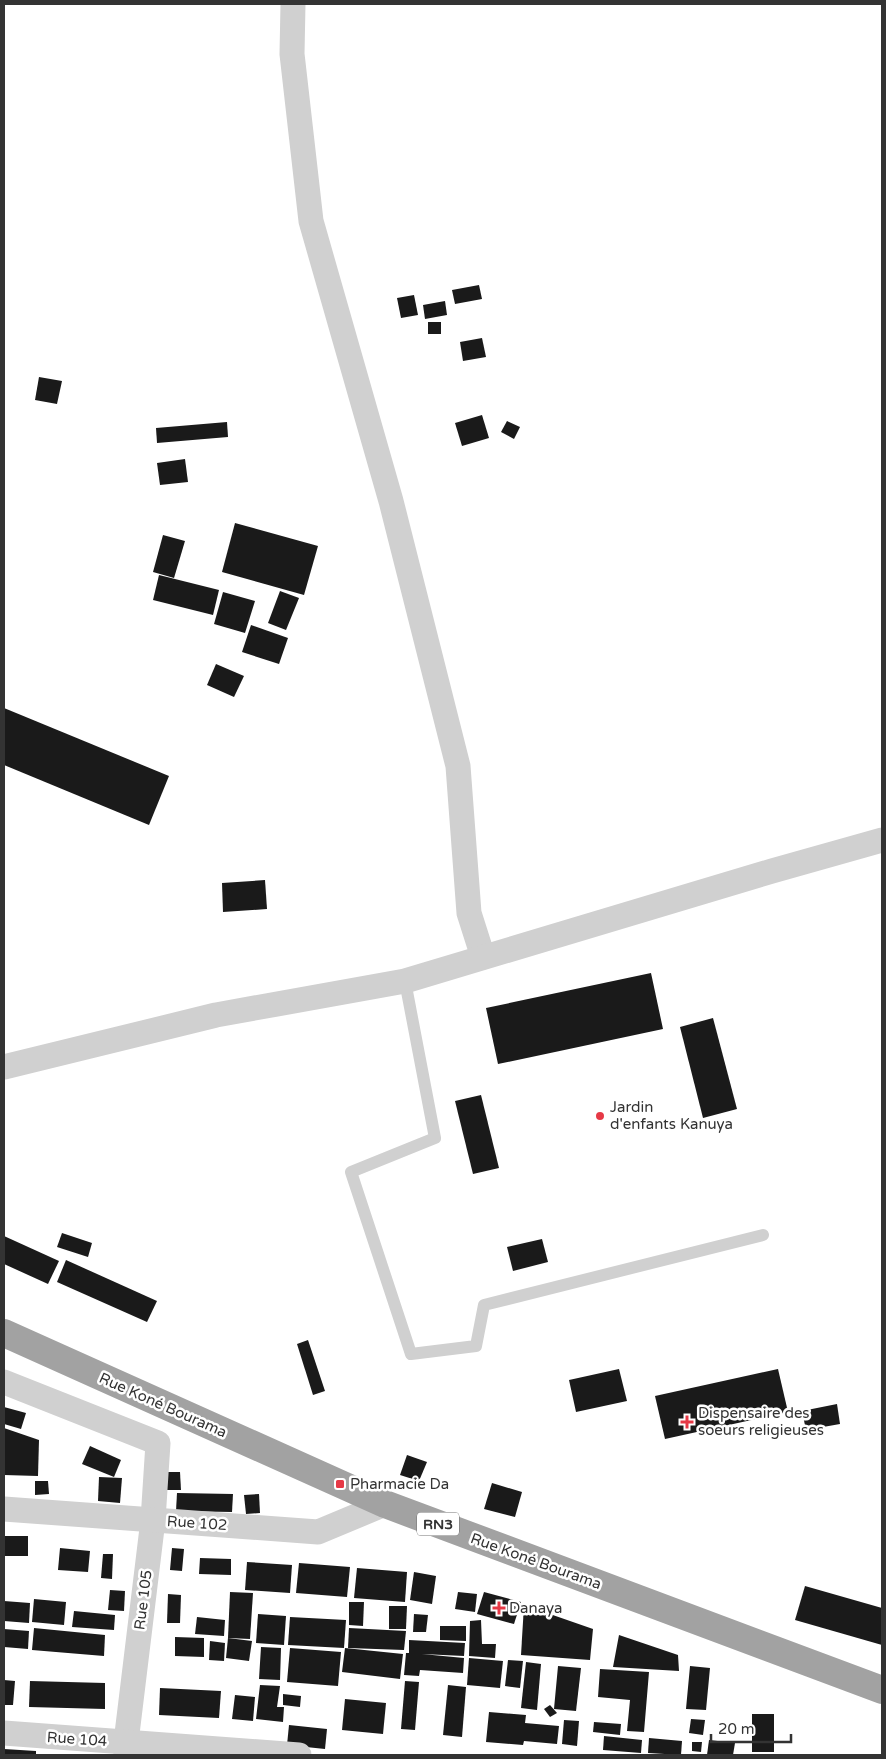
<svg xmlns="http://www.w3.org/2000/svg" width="886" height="1759" viewBox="0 0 886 1759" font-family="'Varela Round',sans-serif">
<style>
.building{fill:#1a1a1a}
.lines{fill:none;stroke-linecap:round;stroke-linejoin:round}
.service{stroke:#d0d0d0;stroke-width:12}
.minor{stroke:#d0d0d0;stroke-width:25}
.trunk{stroke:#a2a2a2;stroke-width:28}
.poi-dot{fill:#e63946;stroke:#fff;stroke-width:2}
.labels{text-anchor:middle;stroke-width:5;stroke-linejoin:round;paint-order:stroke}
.shield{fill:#fff;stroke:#707070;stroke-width:1}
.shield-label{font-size:14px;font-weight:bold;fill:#333}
.poi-label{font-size:15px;fill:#333;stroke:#fff;text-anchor:start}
.street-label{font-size:15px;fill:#333;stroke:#fff}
</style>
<rect width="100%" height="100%" fill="#fff"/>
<!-- building -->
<g class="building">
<path d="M479,285L482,299L455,304L452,290Z"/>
<path d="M414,295L418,315L401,318L397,298Z"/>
<path d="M445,301L447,315L425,319L423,305Z"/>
<rect x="428" y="322" width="13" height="12"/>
<path d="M482,338L486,357L463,361L460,342Z"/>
<path d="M39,377L62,381L57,404L35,400Z"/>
<path d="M482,415L489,438L462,446L455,423Z"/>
<path d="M507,421L520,427L514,439L501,432Z"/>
<path d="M227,422L228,437L157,443L156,428Z"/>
<path d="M185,459L188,482L160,485L157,463Z"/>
<path d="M235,523L318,546L304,595L222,572Z"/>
<path d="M163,535L185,541L174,578L153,572Z"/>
<path d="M159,575L219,590L213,615L153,600Z"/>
<path d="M280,591L299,598L286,630L268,623Z"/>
<path d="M223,592L255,601L245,633L214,624Z"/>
<path d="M251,625L288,638L279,664L242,652Z"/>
<path d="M216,664L244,676L234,697L207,685Z"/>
<path d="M4,708L169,776L149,825L4,765Z"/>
<path d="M265,880L267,909L223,912L222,883Z"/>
<path d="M651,973L663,1029L498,1064L486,1008Z"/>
<path d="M713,1018L737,1109L703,1118L680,1027Z"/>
<path d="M481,1095L499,1168L473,1174L455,1101Z"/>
<path d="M62,1233L92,1243L88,1257L57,1247Z"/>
<path d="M4,1236L59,1261L48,1284L4,1264Z"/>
<path d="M542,1239L548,1262L513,1271L507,1247Z"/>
<path d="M66,1260L157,1301L147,1322L57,1282Z"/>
<path d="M308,1340L325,1391L313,1395L297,1344Z"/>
<path d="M619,1369L627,1401L576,1412L569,1380Z"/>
<path d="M778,1369L788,1412L665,1439L655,1396Z"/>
<path d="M837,1404L840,1424L806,1430L802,1411Z"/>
<path d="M4,1407L26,1413L21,1429L4,1424Z"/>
<path d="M4,1428L39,1440L38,1476L4,1475Z"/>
<path d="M90,1446L121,1460L114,1477L82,1464Z"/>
<path d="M407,1455L427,1462L419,1481L400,1475Z"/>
<path d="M163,1472H180L181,1490H164Z"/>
<path d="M99,1477L122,1478L120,1503L98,1501Z"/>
<path d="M35,1481H48L49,1494L35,1495Z"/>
<path d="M492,1483L522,1492L515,1517L484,1509Z"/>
<path d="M177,1493L233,1494L232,1512L176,1511Z"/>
<path d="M259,1494L260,1513L246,1514L244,1495Z"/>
<rect x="4" y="1536" width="24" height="20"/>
<path d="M60,1548L90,1551L88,1572L58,1570Z"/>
<path d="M172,1548L184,1549L182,1571L170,1570Z"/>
<path d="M103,1554H113L112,1579L101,1578Z"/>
<path d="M200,1558L231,1559V1575L199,1574Z"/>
<path d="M247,1562L292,1565L290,1593L245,1590Z"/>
<path d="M299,1563L350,1567L347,1597L296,1593Z"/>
<path d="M357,1568L407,1572L405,1602L354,1598Z"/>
<path d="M414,1572L436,1576L432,1604L410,1600Z"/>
<path d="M805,1586L882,1608V1645L795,1620Z"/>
<path d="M110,1590L125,1591L124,1611L108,1610Z"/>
<path d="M230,1592L253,1593L250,1639L228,1638Z"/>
<path d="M458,1592L477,1594L475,1612L455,1609Z"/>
<path d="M484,1592L521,1602L514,1624L477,1614Z"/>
<path d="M168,1594L181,1595L180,1623H167Z"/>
<path d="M34,1599L66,1602L64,1625L32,1622Z"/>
<path d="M4,1601L30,1603L29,1623L4,1621Z"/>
<path d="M349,1602H364L363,1626L349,1625Z"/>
<path d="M524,1605L593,1629L590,1660L521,1655Z"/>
<path d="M389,1606H407L406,1629H389Z"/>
<path d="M74,1611L115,1615L114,1630L72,1627Z"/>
<path d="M258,1614L286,1616L284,1645L256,1643Z"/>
<path d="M414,1614L428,1615L426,1632H413Z"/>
<path d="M197,1617L225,1620L224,1636L195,1634Z"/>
<path d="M290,1617L346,1620L344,1648L288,1645Z"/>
<path d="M481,1620L482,1644H496L495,1658L469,1656L470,1621Z"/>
<path d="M440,1626H466V1641L440,1640Z"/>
<path d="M34,1628L105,1635L104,1656L32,1650Z"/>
<path d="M349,1628L406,1631L404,1650L348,1648Z"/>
<path d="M4,1629L29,1631L28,1649L4,1647Z"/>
<path d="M619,1635L678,1655L679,1671L613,1667Z"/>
<path d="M175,1637L204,1638V1657L175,1656Z"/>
<path d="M228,1638L252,1641L249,1661L226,1658Z"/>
<path d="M409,1640L465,1643L464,1656L422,1654L464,1658L463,1673L420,1670L419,1676L404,1675L406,1653H409Z"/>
<path d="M210,1641L225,1643L224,1661L209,1660Z"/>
<path d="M261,1647L281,1648L280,1680L259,1679Z"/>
<path d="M290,1648L341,1652L338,1686L287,1682Z"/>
<path d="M345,1648L403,1654L400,1679L342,1672Z"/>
<path d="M469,1658L503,1661L500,1688L467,1685Z"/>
<path d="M508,1660L523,1661L520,1688L505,1686Z"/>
<path d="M526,1662L541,1664L537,1710L521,1708Z"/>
<path d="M558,1666L581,1668L576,1711L554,1709Z"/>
<path d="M690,1666L710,1668L706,1710L686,1709Z"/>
<path d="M600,1669L649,1672L644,1732L627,1731L630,1700L598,1697Z"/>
<path d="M4,1680L15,1681L13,1705H4Z"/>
<path d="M30,1681L105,1683V1709L29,1707Z"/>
<path d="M405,1681L419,1682L415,1730L401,1729Z"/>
<path d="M260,1685L280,1686L277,1707H284L283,1722L256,1719Z"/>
<path d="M448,1685L466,1687L462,1737L443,1735Z"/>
<path d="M160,1688L221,1691L219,1718L159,1715Z"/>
<path d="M283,1694L301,1696L300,1707L283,1705Z"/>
<path d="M235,1695L255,1697L253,1721L232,1719Z"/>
<path d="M345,1699L386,1703L383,1734L342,1730Z"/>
<path d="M550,1705L557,1713L550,1717L544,1709Z"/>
<path d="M489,1712L526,1715L525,1723L559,1726L557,1744L524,1741L523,1745L486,1742Z"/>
<rect x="752" y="1714" width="22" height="38"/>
<path d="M691,1719L705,1720L703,1735L689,1733Z"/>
<path d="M564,1720L579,1721L577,1746L562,1744Z"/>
<path d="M594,1722L621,1724L620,1735L593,1732Z"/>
<path d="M289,1725L327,1729L325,1749L287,1745Z"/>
<path d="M604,1736L642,1740L641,1753L603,1750Z"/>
<path d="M649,1738L682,1741L681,1755L648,1753Z"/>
<path d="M709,1740L735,1743L733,1755H707Z"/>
<path d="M692,1742H702L701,1752L692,1751Z"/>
<path d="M4,1749L36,1751V1755H4Z"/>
</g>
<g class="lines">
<!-- service -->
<path class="service" d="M405,981L435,1138L351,1172L411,1354L476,1346L484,1305L763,1235"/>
<!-- minor -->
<g class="minor">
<path d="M293,4L292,54L311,221L391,501L458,766L469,913L483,957"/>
<path d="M4,1067L216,1015L405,981L772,871L882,840"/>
<path d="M4,1382L158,1443L153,1520L126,1742V1755"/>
<path d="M4,1509L318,1532L385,1504"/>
<path d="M4,1733L299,1755"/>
</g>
<!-- trunk -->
<path class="trunk" d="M4,1333L385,1504L882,1690"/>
</g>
<!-- markers -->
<g class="poi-dot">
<circle cx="600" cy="1116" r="5"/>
<path d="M684.5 1414.5h5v5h5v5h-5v5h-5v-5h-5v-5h5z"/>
<rect x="335" y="1479" width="10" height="10" rx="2.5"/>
<path d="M496.5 1600.5h5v5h5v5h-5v5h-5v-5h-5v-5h5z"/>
</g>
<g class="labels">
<!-- shield labels -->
<rect class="shield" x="417" y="1512.5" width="42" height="23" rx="4"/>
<g class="shield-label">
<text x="438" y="1529">RN3</text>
</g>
<!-- poi labels -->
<g class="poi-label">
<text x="610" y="1112">Jardin<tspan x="610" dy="17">d'enfants Kanuya</tspan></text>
<text x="698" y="1418">Dispensaire des<tspan x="698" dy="17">soeurs religieuses</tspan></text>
<text x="350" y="1489">Pharmacie Da</text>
<text x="509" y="1613">Danaya</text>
</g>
<!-- street labels -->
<g class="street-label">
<text transform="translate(163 1405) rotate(24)" y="5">Rue Koné Bourama</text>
<text transform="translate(197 1523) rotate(4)" y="5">Rue 102</text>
<text transform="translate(536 1561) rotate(20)" y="5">Rue Koné Bourama</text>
<text transform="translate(143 1600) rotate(-83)" y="5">Rue 105</text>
<text transform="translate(77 1739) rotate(4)" y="5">Rue 104</text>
</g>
</g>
<!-- border -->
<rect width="886" height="1759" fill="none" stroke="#333333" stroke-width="10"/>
<!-- scale -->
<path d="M711 1734v8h80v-8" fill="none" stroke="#333333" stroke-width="2.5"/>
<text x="718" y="1734" font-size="15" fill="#333333" stroke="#ffffff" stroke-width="4" paint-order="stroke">20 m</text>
</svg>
